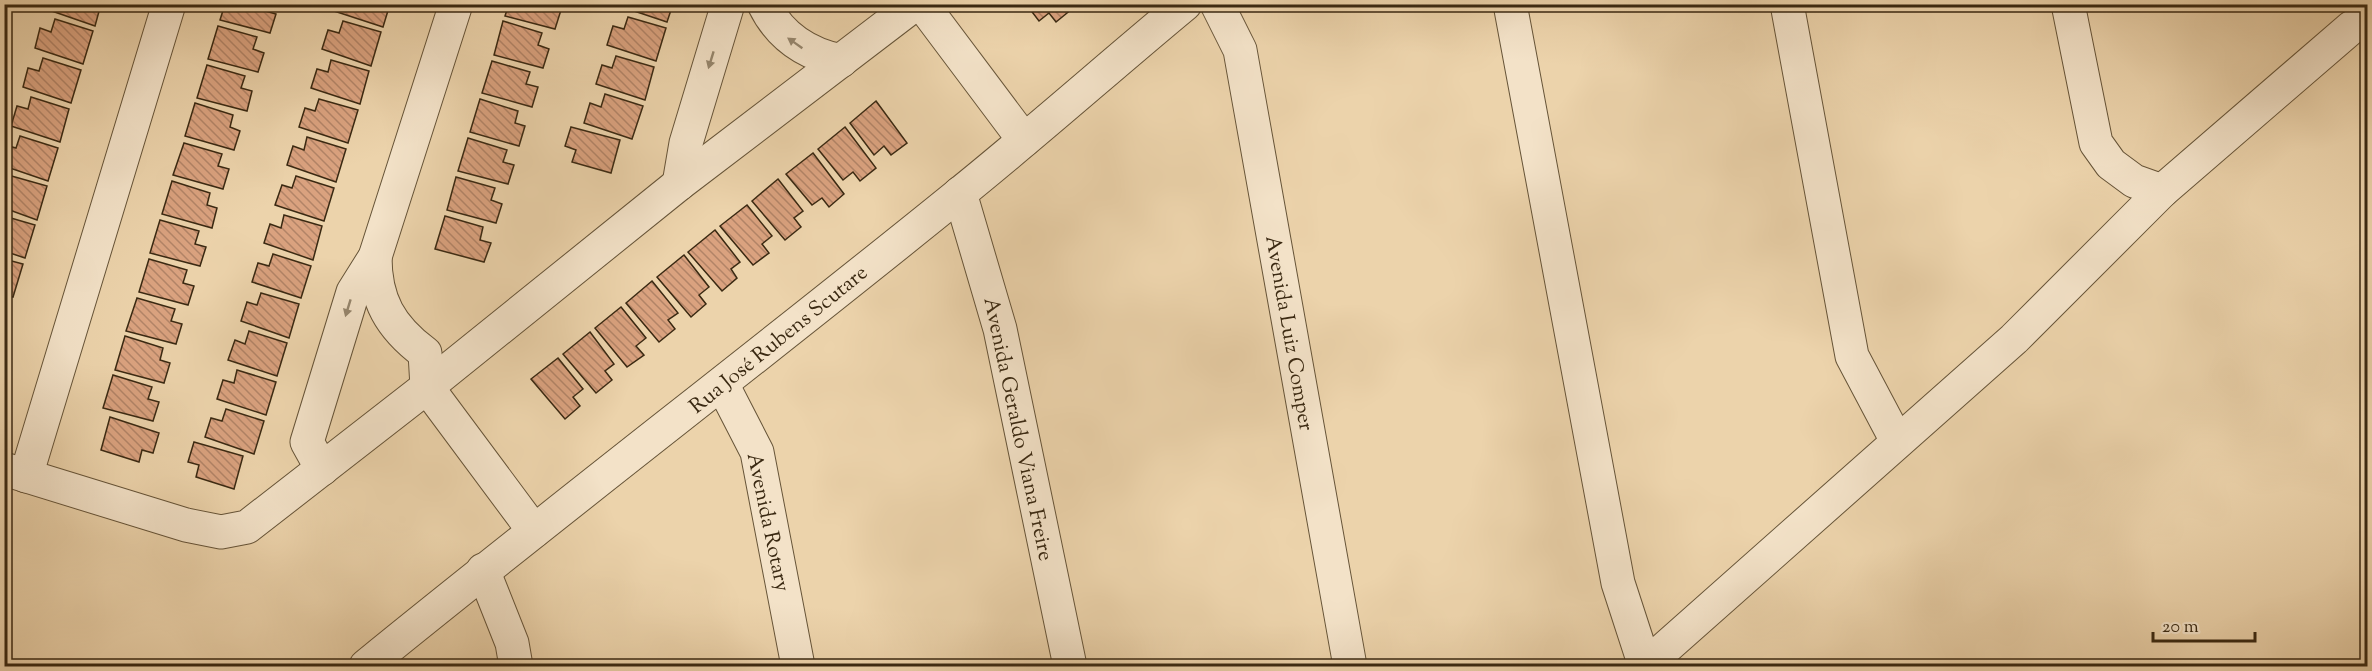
<svg xmlns="http://www.w3.org/2000/svg" width="2372" height="671" viewBox="0 0 2372 671" font-family="'Sorts Mill Goudy',serif">
<style>
.building{fill:url(#building-back-hatch);stroke:#3a2912;stroke-width:1.5}
.lines{fill:none;stroke-linecap:round;stroke-linejoin:round}
.minor-casing{stroke:#665438;stroke-width:35}
.minor{stroke:#f3e2c8;stroke-width:33}
.oneway{fill:#96866d}
.labels{text-anchor:middle;stroke-width:4.5;stroke-linejoin:round;paint-order:stroke}
.street-label{font-size:21px;fill:#3a2912;stroke:#f3e2c8}
</style>
<defs>
<pattern id="building-back-hatch" width="6" height="6" patternUnits="userSpaceOnUse" patternTransform="scale(1.5)"><rect width="6" height="6" fill="#daa27f"/><path d="M-1 5l2 2M0 0l6 6M5-1l2 2" fill="none" stroke="#b28467"/></pattern>
</defs>
<rect width="100%" height="100%" fill="#ecd3ab"/>
<filter id="stains"><feTurbulence type="fractalNoise" baseFrequency=".00333" numOctaves="4"/><feColorMatrix values="0 0 0 0 .2 0 0 0 0 .09 0 0 0 0 .02 0 0 0 .5 -.17"/></filter>
<radialGradient id="worn" r=".72"><stop offset=".6" stop-color="#630" stop-opacity="0"/><stop offset="1" stop-color="#630" stop-opacity=".3"/></radialGradient>
<!-- building -->
<g class="building">
<path d="M48,4H101L95,26L46,9Z"/>
<path d="M225,4H267L265,11L276,14L270,33L220,20Z"/>
<path d="M336,4H390L383,27L334,11Z"/>
<path d="M509,4H551L550,6L561,10L555,29L505,16Z"/>
<path d="M619,4H673L667,22L619,6Z"/>
<path d="M1026,4H1068L1072,9L1056,22L1049,13L1039,21Z"/>
<path d="M628,17L666,28L656,61L607,45L613,26L624,29Z"/>
<path d="M55,19L93,31L83,64L35,48L40,28L51,32Z"/>
<path d="M343,21L381,32L371,66L322,49L328,30L339,33Z"/>
<path d="M503,21L542,33L538,45L549,49L543,68L494,55Z"/>
<path d="M218,26L257,37L253,49L264,53L258,72L208,59Z"/>
<path d="M616,56L654,67L645,100L596,84L602,65L612,68Z"/>
<path d="M43,58L81,70L71,103L23,87L28,68L39,71Z"/>
<path d="M331,60L369,71L360,104L311,88L317,69L328,72Z"/>
<path d="M492,61L530,72L526,84L538,87L532,107L482,93Z"/>
<path d="M207,65L245,76L241,88L252,91L247,111L197,98Z"/>
<path d="M605,94L643,106L632,139L584,123L590,103L601,107Z"/>
<path d="M31,97L69,109L60,142L11,126L17,106L28,109Z"/>
<path d="M319,99L358,110L348,143L299,127L305,108L315,111Z"/>
<path d="M480,99L518,111L515,123L525,126L519,146L470,132Z"/>
<path d="M876,101L907,143L891,155L884,146L874,155L850,123Z"/>
<path d="M195,103L233,115L230,127L240,131L234,150L185,136Z"/>
<path d="M571,127L620,140L611,173L572,162L576,150L565,146Z"/>
<path d="M845,127L876,168L860,181L853,172L843,180L818,149Z"/>
<path d="M20,136L58,148L48,181L4,166L5,145L16,148Z"/>
<path d="M307,137L346,149L336,182L287,165L293,146L304,150Z"/>
<path d="M468,138L507,150L503,162L514,165L508,184L458,171Z"/>
<path d="M184,143L222,154L218,166L229,169L223,189L173,175Z"/>
<path d="M813,153L844,194L829,207L822,198L812,205L786,174Z"/>
<path d="M8,175L47,186L37,220L4,208V187Z"/>
<path d="M296,176L334,188L324,221L275,205L282,185L292,188Z"/>
<path d="M456,177L495,188L491,200L502,204L496,223L447,210Z"/>
<path d="M778,179L803,211L794,218L801,227L785,240L752,201Z"/>
<path d="M172,181L210,193L207,205L217,208L212,228L162,214Z"/>
<path d="M747,205L772,236L762,244L769,253L753,265L720,226Z"/>
<path d="M284,215L322,226L313,260L264,243L270,224L281,228Z"/>
<path d="M4,216L35,225L25,258L4,251Z"/>
<path d="M445,216L483,227L480,240L491,243L484,262L435,249Z"/>
<path d="M160,220L199,231L195,244L206,247L200,266L150,253Z"/>
<path d="M715,230L740,262L731,269L737,278L722,291L688,252Z"/>
<path d="M273,254L311,266L301,298L252,282L258,263L269,266Z"/>
<path d="M684,255L709,287L699,295L706,304L691,317L657,277Z"/>
<path d="M4,259L23,264L13,297L4,295Z"/>
<path d="M149,259L187,270L183,283L194,286L188,305L139,292Z"/>
<path d="M652,281L678,313L668,320L675,329L659,342L626,303Z"/>
<path d="M261,293L299,304L289,338L241,321L247,302L257,305Z"/>
<path d="M137,298L175,309L171,321L182,324L176,344L126,331Z"/>
<path d="M621,307L646,338L636,346L644,355L627,367L595,328Z"/>
<path d="M249,331L287,343L277,376L228,360L235,340L245,344Z"/>
<path d="M590,332L614,364L605,371L612,380L596,393L563,354Z"/>
<path d="M125,336L163,348L160,360L170,363L164,383L115,370Z"/>
<path d="M558,358L583,389L573,397L580,406L565,419L531,379Z"/>
<path d="M237,370L276,382L266,415L217,399L223,380L234,383Z"/>
<path d="M113,375L152,387L148,399L159,402L153,421L103,408Z"/>
<path d="M226,409L264,421L254,454L205,437L211,418L222,421Z"/>
<path d="M110,417L159,433L153,453L142,450L139,462L101,450Z"/>
<path d="M194,442L243,456L234,489L196,477L199,465L188,462Z"/>
</g>
<g class="lines">
<!-- minor casing -->
<g class="minor-casing">
<g id="minor">
<path d="M764,4C780,37 807,54 841,61"/>
<path d="M922,4L1024,140"/>
<path d="M1217,4L1240,50L1350,666"/>
<path d="M1510,4L1618,583L1645,666"/>
<path d="M1787,4L1852,356L1897,441"/>
<path d="M2068,4L2096,143L2111,164L2134,181L2162,191"/>
<path d="M679,184L686,143L728,4"/>
<path d="M960,193L1000,329L1070,666"/>
<path d="M375,257C375,300 390,327 425,353L427,387L534,531"/>
<path d="M722,384L757,452L798,666"/>
<path d="M4,469L186,525L221,532L247,527L427,387L679,184L915,4"/>
<path d="M322,469L307,442L353,292L375,257L456,4"/>
<path d="M26,476L169,4"/>
<path d="M483,570L512,643L516,666"/>
<path d="M366,666C561,507 762,354 958,195C1035,133 1109,67 1185,4"/>
<path d="M1645,666L2014,339L2162,191L2352,27L2368,20"/>
</g>
</g>
<!-- minor -->
<use href="#minor" class="minor"/>
</g>
<!-- one-way arrows -->
<defs><path id="oneway-solid" d="M-6-.8H1V-3.2L6.5 0L1 3.2V.8H-6Z" transform="scale(1.5)"/></defs>
<g class="oneway">
<use href="#oneway-solid" transform="translate(795 43) rotate(-145)"/>
<use href="#oneway-solid" transform="translate(711 60) rotate(107)"/>
<use href="#oneway-solid" transform="translate(348 308) rotate(107)"/>
</g>
<g class="labels">
<!-- street labels -->
<g class="street-label">
<text transform="translate(1290 333) rotate(80)" y="7">Avenida Luiz Comper</text>
<text transform="translate(778 339) rotate(-39)" y="7">Rua José Rubens Scutare</text>
<text transform="translate(1019 429) rotate(78)" y="7">Avenida Geraldo Viana Freire</text>
<text transform="translate(769 522) rotate(78)" y="7">Avenida Rotary</text>
</g>
</g>
<!-- margin -->
<rect width="2372" height="671" fill="none" stroke="#ecd3ab" stroke-width="24"/>
<rect x="6" y="6" width="2360" height="659" fill="none" stroke="#3a2912" stroke-width="3"/>
<rect x="12" y="12" width="2348" height="647" fill="none" stroke="#3a2912" stroke-width="1.5"/>
<!-- scale -->
<path d="M2153 632v9h102v-9" fill="none" stroke="#3a2912" stroke-width="3"/>
<text x="2162" y="632" font-size="18" fill="#3a2912" stroke="#f3e2c8" stroke-width="4.5" paint-order="stroke">20 m</text>
<rect width="100%" height="100%" filter="url(#stains)"/>
<rect width="100%" height="100%" fill="url(#worn)"/>
</svg>
